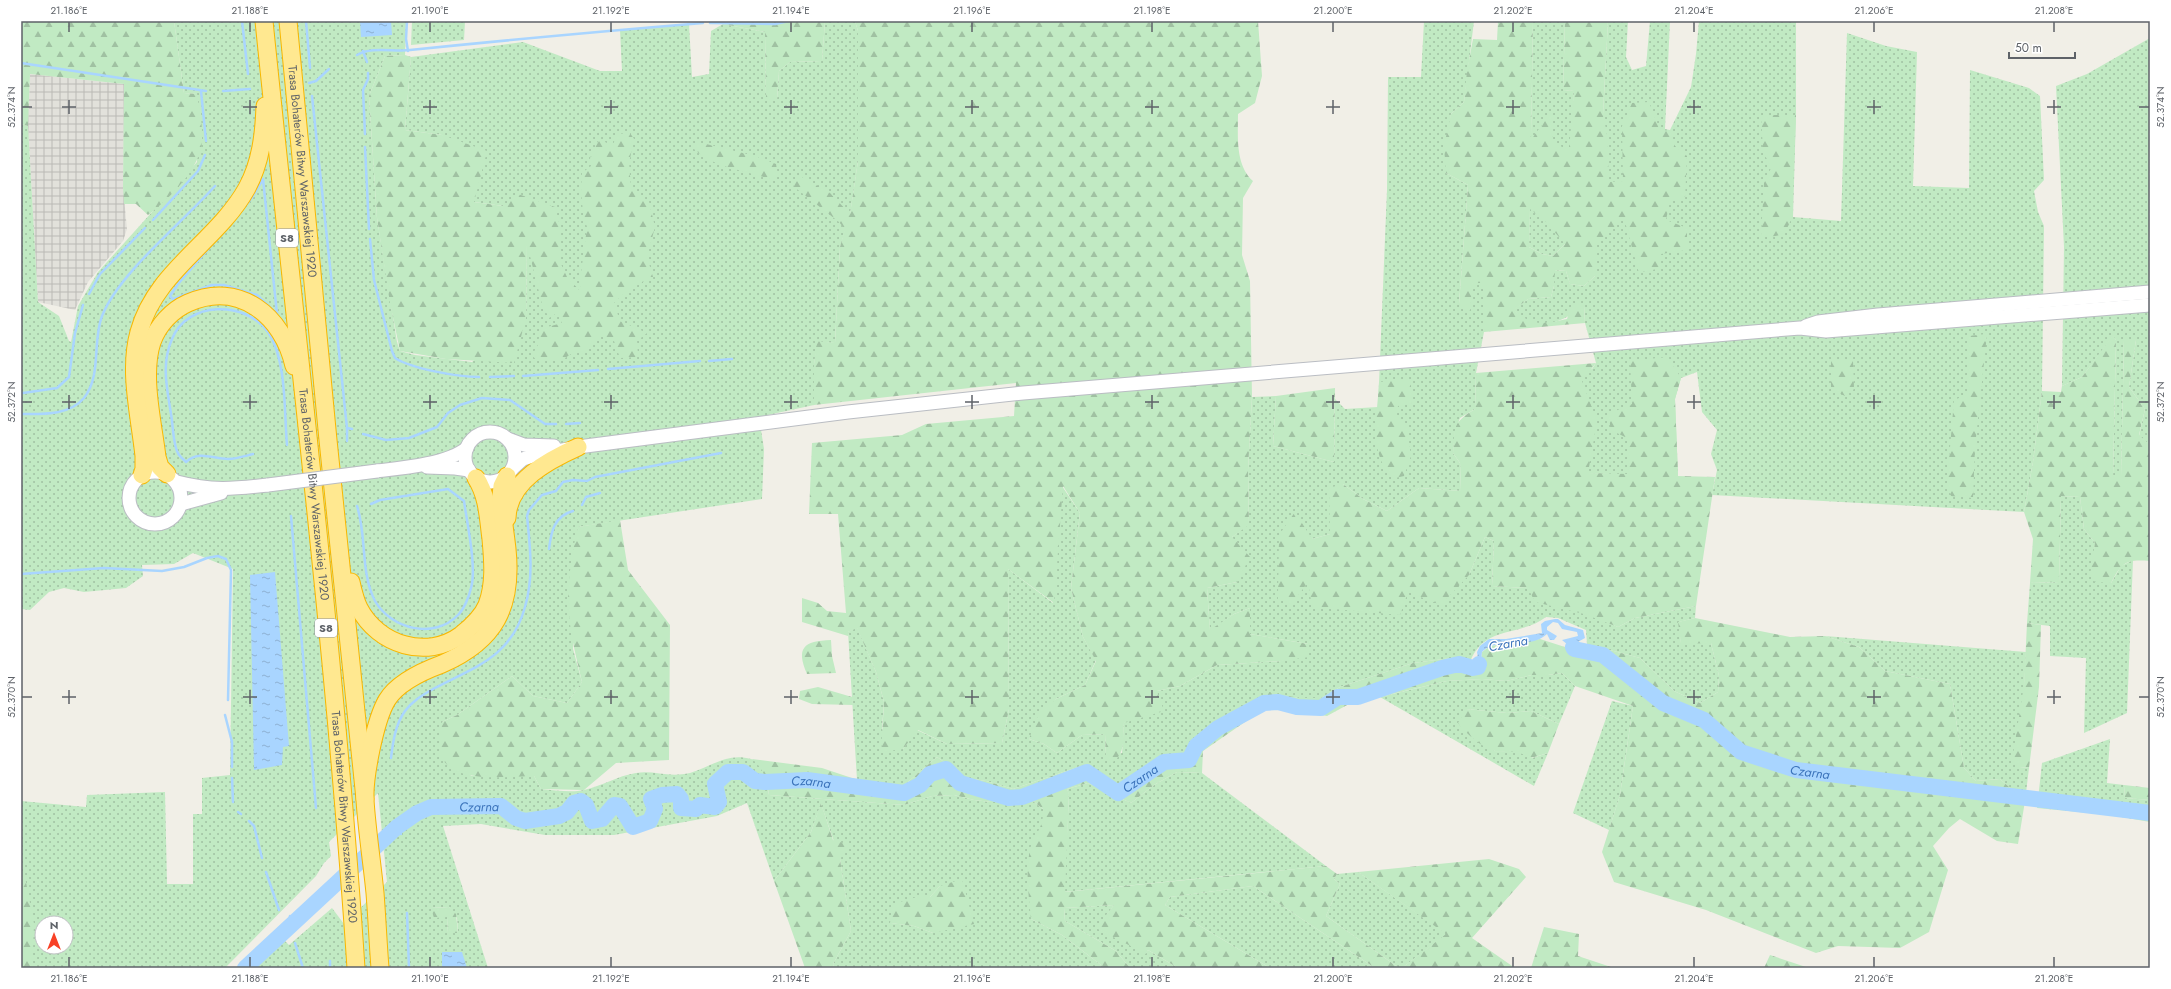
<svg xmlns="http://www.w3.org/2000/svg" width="2171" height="989" viewBox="0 0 2171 989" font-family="Jost,sans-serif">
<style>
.industrial{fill:url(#industrial-grid)}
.grass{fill:url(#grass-dots);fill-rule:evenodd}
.forest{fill:url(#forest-firs);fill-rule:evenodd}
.water{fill:url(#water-ripples)}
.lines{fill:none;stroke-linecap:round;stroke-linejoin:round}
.stream{stroke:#a9d5ff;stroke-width:2.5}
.river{stroke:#a9d5ff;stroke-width:16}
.secondary-casing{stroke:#babdc3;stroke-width:15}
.motorway-casing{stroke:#f8b700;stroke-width:19}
.secondary{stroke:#fff;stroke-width:13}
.motorway{stroke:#ffe890;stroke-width:17}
.secondary-bridge-casing{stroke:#babdc3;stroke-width:15;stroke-linecap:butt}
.secondary-bridge{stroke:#fff;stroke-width:13}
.ticks{fill:none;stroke:#5e6268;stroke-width:1.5}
.labels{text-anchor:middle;stroke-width:3;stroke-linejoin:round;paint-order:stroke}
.shield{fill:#fff;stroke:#8e9195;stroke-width:1}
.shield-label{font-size:11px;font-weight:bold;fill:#5e6268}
.street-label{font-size:12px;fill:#5e6268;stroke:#fff}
.water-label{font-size:13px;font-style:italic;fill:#3b73bb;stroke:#fff}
.neatline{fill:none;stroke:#5e6268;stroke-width:1.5}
.ticks-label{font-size:10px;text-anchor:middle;fill:#5e6268}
</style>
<defs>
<pattern id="industrial-grid" width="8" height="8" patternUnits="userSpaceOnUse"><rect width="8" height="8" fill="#e2e1db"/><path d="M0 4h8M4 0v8" fill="none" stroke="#babab5"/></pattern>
<pattern id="grass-dots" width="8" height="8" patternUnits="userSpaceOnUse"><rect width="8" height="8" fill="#c1eac3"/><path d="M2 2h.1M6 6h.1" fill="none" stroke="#a0c1a2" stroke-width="1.8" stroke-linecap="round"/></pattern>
<pattern id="forest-firs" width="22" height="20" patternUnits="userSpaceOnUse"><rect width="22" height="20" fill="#c1eac3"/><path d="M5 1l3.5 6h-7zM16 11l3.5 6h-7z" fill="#a0c1a2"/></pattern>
<pattern id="water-ripples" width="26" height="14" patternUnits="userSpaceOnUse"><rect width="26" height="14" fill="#a9d5ff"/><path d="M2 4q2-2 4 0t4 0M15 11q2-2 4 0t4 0" fill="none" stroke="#8db0d2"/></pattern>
</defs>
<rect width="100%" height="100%" fill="#f1efe7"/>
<!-- industrial -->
<path class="industrial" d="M30,74L124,84L123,187L127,229L123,241L88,282L75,310L38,302L28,126Z"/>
<!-- grass -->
<g class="grass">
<path d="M174,21H406L405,55L385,56L369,96L377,218L397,342L400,351L415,355L472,362L526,318L527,242L503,206L474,202L442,135L405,130L411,57L523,42L600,71H622L620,30L689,24L692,77L709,74L711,31L723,24L765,32L766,98L777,99L779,71L790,62L822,61L825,21H855L858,31V161L850,215L840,247L835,343L818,342L814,364V405L759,417L764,449L762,499L578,527L573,649L582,682L567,703L533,696L512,676L457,715L442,722L471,776H534L541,789C555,790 571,793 584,790C602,786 617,776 636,773C654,770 668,778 690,773C711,767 727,752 751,759C765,763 767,783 769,795L904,805L932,796L954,795L974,800L991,802L1033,801L1043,809L1044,822L1031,848V919L1062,935L1105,968H834L833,964L851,931L840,859L821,804L811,832L774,881L747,803L717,816L614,835H545L481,824L443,826L488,968H254L284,940L289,945L332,908L344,924L387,882L378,793L329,842L331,856L324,863L316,876L225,968H21V801L86,807L87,795L165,792L167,884H193V814H202V778L230,775L233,569L193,553L174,564L142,565L143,576L126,588L84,592L64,588L49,592L30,610L21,609V124L28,126L38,302L59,316L69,341L71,342L78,306L98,272L197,162V94L184,93ZM940,886L933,933L914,926L891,923L917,897H930ZM449,907L457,918L458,933H448L447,917L431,908ZM42,923H66V947H42Z"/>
<path d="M412,21H465L464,40L411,45Z"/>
<path d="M1424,21H1474L1464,102L1451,114L1446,173L1468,185L1459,304L1473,283H1484V332L1476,373L1475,409L1460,418L1455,432L1453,453L1460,463L1461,491L1419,488L1387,511L1363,499L1343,484L1330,534L1312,539L1308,581L1408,592L1469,575L1485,537L1494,541L1492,586L1528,588L1618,627L1635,618L1696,606L1695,618L1679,622L1681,643H1711L1719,676L1718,692L1700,703L1674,691L1640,658L1587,644L1586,630L1558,618L1546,617C1520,637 1484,625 1470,662L1459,657L1413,663L1340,687L1321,698H1299L1269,693L1194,741L1185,755C1159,757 1141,772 1119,786L1084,765L1013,789L986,781L967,778L937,757L902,787L857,780L848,632L857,627L876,672L884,702L882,729L903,749L917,730L947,744L1002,743L1009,709L1008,569L1053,603L1062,486L1080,513L1071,588L1083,637L1096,660L1085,685L1056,699L1029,739L1044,744L1057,753L1082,735L1105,734L1106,755L1122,753L1124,723L1157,691L1180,686L1217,665L1282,661L1308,644L1250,634V608L1234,614L1210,631L1207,588L1237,582L1232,537L1249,524L1248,470L1252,397L1276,396L1273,446L1334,462L1335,399L1345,409L1378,407L1387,190L1388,77H1421Z"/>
<path d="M1533,21H1565L1563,90L1574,91L1573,116L1603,114L1608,21H1628L1626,57L1632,70L1646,66L1650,21H1670L1665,129L1670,130L1691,87L1696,54L1699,21H1796V115L1793,217L1841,221L1847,33L1886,46L1917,52L1913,186L1969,188L1970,70L2029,88L2040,96L2044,180L2034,191L2038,212L2044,226L2042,391L2033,462L2024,512L1712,495L1717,470L1711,454L1717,430L1702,412L1697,372L1681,378L1675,399L1678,476L1541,472L1552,376L1592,369L1596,363L1585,323L1584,306C1569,317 1551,328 1532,323C1525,321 1519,314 1513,310L1528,299L1551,297L1554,286V270L1566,271L1570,284L1584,286L1595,276L1565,244L1553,256L1542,254L1529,247Z"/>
<path d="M2150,38V445L2139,436L2145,409L2129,387L2136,340H2124L2121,477H2113L2116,340L2113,336L2082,377L2062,386L2064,247L2056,86L2087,74Z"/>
<path d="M2061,496L2080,497L2084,529L2095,543L2094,556L2111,583L2121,566L2133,560L2127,713L2084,733L2086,658L2050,656V626L2027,623L2030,583L2059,582Z"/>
<path d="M1825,636L2026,652L2020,767L2029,768L2025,801L2000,779L1976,781L1964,768L1950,684L1885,671L1859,647Z"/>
<path d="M1562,673L1575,686L1559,724L1531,711L1507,713L1466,709L1494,751L1520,752L1532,758L1548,753L1534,786L1380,697L1447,681L1482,679L1506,681L1532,675H1548Z"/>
<path d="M1612,701L1633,706L1620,795L1609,830L1573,813Z"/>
<path d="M2110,739L2107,783L2124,785L2125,798L2150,800V822L2110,815L2037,808L2042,763Z"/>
<path d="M1177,772L1202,773L1326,866L1064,892L1069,795L1067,789L1088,783L1131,803L1154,785Z"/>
<path d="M1358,872L1447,934L1402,968H1399L1326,916L1340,884L1334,879L1337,874Z"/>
<path d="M1253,886L1375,968H1270L1165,905L1170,897Z"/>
<path d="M1114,905L1097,928L1146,953L1148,950L1178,968H1130L1116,951L1065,921L1064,908Z"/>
</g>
<!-- forest -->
<g class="forest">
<path d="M21,21H174L184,93L197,94C199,108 203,125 202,140C201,168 170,198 148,215L136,204H124L123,187L124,84L30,74L28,126L21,124Z"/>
<path d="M722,21H825L822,61L790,62L779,71L777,99H766L765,32L723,24Z"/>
<path d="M855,21H1258L1262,76L1255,103L1238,114C1238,136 1235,165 1253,181L1243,198L1242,255L1250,281L1252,397L1248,470L1249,525L1232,537L1250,557L1237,582L1207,588L1210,630L1234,614L1250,608V634L1308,644L1309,657L1282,661L1217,665L1180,686L1157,691L1164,711L1124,723C1123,738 1126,755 1111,763L1106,755L1105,734L1082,735L1057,753L1044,744L1029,739L1039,713L1056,699L1085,685L1096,661L1083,637L1071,588L1080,513L1063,486L1054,603L1008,569L1009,709L1002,743L947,744L918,730L903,749L881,752L884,702L876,672L857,628L848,632V636L802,622V598L818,603L827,611L846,613L838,514H809L812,443L902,435L926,424L1014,416L1016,383L814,405V364L817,341L835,343L840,247L845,229L839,222L793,186L800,176L830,193L850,214L858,161V31Z"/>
<path d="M1498,21H1533L1531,140L1551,112L1553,143L1569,150L1574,91L1563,90L1565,21H1608L1603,114L1607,135L1609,182L1623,181L1622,126L1632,103L1649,102L1660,131L1670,130L1675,146L1687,156L1685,198L1670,201L1666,220L1687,228V250L1661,254V268L1639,273L1624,218L1595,247V276L1584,286L1570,284L1566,271L1555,270L1554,286L1551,297L1528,299L1514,310C1533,327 1543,324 1567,319L1572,303L1584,306L1585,323L1484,332V283H1473L1470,311L1459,304L1468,185L1446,173L1444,146L1451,114L1464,102L1467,71L1473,39L1497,40ZM1530,209L1546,222L1565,244L1553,256L1542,254L1529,247Z"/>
<path d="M405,55L411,57L405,130L442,135L487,151L474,202L503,206L518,194L555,207L560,226V262L567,277L581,292L580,281L587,227L583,213L581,191L582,173L591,166L590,158L599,139L613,146L616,134L630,133L634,139L629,163L631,188L649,202L655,227L647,257L653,277L628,290L614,303L620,321L647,333L637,341L638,357L620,358L614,341L603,337H597L584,352L571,354L562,360L537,361L532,355L538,345L540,329L562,323L557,313L549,318L542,304L527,244L526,318L514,363L446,359L400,351L390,303L377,218L369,96L385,56Z"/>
<path d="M1761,115H1796L1792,217C1785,236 1781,237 1761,236L1764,183L1771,168L1763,151Z"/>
<path d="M702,143L755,156L776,164L778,176L773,180C746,170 716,169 694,149L695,144Z"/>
<path d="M1987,334L1975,447L1973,498L1951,496L1947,483L1954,400L1969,394L1968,336Z"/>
<path d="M2113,335L2116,340L2113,477L2121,476L2124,340H2136L2129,387L2145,409L2139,435L2150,445V561C2126,559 2122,562 2111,583L2095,582L2090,575L2095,543L2084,529L2080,497L2061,496L2059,582L2030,583L2033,539L2024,512L2033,462L2042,391L2061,392L2062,386L2082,377Z"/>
<path d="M1668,357L1681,378L1675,399L1678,476L1715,477L1696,606L1635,618L1618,627L1584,614L1535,602L1528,588L1492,586L1494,541L1485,537L1469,575L1441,605L1408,592L1400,615L1312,607L1308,582L1292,604L1278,599L1279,535L1295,512L1312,539L1330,534L1329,488L1343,484L1363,499L1387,511L1419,488L1461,491L1460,463L1453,453C1455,427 1452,423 1475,409L1476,373L1596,363L1582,381L1597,421L1588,473L1629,474V439L1611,430L1608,414L1632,404L1630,361Z"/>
<path d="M1831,359L1853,361L1854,389L1845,396L1831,389Z"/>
<path d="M1410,379L1412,403L1398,406L1396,418L1407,428L1411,456L1404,476L1395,478C1367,459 1378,411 1379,382Z"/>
<path d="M1335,388L1334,462L1273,446L1276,396Z"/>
<path d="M620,520L628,570L670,625L669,760L616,763L584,790L541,789L534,776C508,776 454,785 441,756C437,748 441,731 442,722L457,715L512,676L533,696L567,703L582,682C577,660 571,638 569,615C566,591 572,550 578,527Z"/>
<path d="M1695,618L1790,637L1825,636L1859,647L1885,671L1950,684L1964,768L1976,781L2000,779L2025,801L2018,844L1997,841L1960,819L1949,828L1933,846L1948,870L1929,932L1900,948L1838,946L1816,953L1706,910L1614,882L1602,852L1620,795L1633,706L1575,686L1562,673L1548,675H1532L1506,681L1482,679L1447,681L1349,704L1327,716L1268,706L1203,751L1202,773L1177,772L1154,785L1131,803L1088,783L1067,789L1069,794L1065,892L1326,866L1337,874L1334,879L1340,884L1326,916L1399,968H1375L1253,886L1170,897L1165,905L1270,968H1178L1148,950L1146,954L1096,928L1114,905L1064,908L1065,921L1116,951L1130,968H1105L1062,935L1031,919C1029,896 1025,874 1030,850C1034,833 1044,830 1043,809L1033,801L991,802L974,800L954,795L932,796L904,805L769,795C767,780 764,769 752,759L822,768L858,780L902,787L937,757L967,778L986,781L1013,789L1084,765L1119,786C1141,772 1159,757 1185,755C1203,725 1240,710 1269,692L1299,698H1321L1340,687L1413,663L1459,657V664L1469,669H1480L1482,652L1490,646L1540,639L1568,648L1587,644L1640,658L1674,691L1700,703L1718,692L1719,676L1711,643L1681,644L1678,622Z"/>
<path d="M2027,623L2041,625L2039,687L2029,768L2020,767L2012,761L2024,685Z"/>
<path d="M831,640L832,656L836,673L807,674C796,648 803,641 831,640Z"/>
<path d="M818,687L852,697L853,705L812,704L799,699L800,691Z"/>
<path d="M1466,709L1507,713L1531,711L1559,724L1548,753L1531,758C1514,749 1511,754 1495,751C1484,749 1464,732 1458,723Z"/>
<path d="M2124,785L2150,788V800L2125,798Z"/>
<path d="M821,803L833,840L850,845L840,859L851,931L833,964L834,968H805L774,881L811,832Z"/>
<path d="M1489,859L1519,869L1526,877L1472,938L1515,968H1402L1446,934L1358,872Z"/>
<path d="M21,877H25L34,924L32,968H21Z"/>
<path d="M962,879L974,924L933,933L914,926L890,923L893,904L917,897H930L940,886Z"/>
<path d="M449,907L456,914L458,933H448L447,917L434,918L431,908Z"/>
<path d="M1544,927L1579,934L1578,956L1614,968H1531Z"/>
<path d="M1770,955L1809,968H1764Z"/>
</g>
<!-- water -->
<g class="water">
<path d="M360,21H391L392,35L361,37Z"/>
<path d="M275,572L289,746L283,747L282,765L254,770L250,575Z"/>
<path d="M1555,619H1558L1565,625L1583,630L1585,638L1576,643L1591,654L1569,650L1568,645L1562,640L1578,636L1577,632L1562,629L1558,623L1553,622L1547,627V630L1557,636L1554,640H1550L1547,634C1529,651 1498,635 1482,652L1480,669H1469L1459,664H1474L1478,659L1477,652L1480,646L1489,639H1506L1542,633L1541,624L1545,621Z"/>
<path d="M442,952H462L467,968H442Z"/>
</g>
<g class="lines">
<!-- stream -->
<g class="stream">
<path d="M242,21L248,74"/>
<path d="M306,21L310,68"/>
<path d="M407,21L406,39L408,51"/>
<path d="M710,23L775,24L789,21"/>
<path d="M363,51L367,62"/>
<path d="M357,55C371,46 394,52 410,50C508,40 605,31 703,23"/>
<path d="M21,63L206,91"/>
<path d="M309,83L316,81L329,69"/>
<path d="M201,91L206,141"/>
<path d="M223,91L250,89"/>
<path d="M312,96L347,428L352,429"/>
<path d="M365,134L363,90L368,79V73"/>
<path d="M365,147L369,229"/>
<path d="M263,179L277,314L257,295L224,285H212L173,299L170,296L178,284L251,199Z"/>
<path d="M153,220L198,171L205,155"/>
<path d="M370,239L374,280L392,351L395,358C412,369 459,377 479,377"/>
<path d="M89,294L100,274L145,228"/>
<path d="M709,361L732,359"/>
<path d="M608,369L700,361"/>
<path d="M523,376L598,370"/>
<path d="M490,377L514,376"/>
<path d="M23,393L57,388L69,377L75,333L83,305"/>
<path d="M21,414C41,414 69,416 84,398C102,375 92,342 102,316C119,273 183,222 215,186"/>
<path d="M566,424L580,423"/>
<path d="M347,428V441"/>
<path d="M363,434L386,440L409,438L437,427L448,413L460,405L482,398L510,400L545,424H556"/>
<path d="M253,454C245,456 236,459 228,459C213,459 199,450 186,462C183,459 179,456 178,453C173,445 173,424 171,414C167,388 161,364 172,339C187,301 245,300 268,332C287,360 284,412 287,445"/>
<path d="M582,505L586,497L600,493"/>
<path d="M357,506C367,536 360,572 375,601C391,629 434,640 458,615C464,609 469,597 471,588C477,568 467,523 464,501L448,489L380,500L371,504"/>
<path d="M291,516L316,808"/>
<path d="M549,549C551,532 554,516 573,511"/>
<path d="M21,574L104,568L162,571L184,567L207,558L218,556L226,559L231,570L228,700"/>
<path d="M225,715L232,742V767"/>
<path d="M391,758C393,742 395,725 405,711C412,701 423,695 433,689C474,667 511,658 525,607C534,577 530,546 527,516L529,510L542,495L556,491L563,482L573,480L587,481L595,477L721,453"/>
<path d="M232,778L233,802"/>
<path d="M416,809L417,813"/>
<path d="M238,812L241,814"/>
<path d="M249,821L254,826L262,858"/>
<path d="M397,827L401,834"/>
<path d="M266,872L279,910"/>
<path d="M407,913L409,968"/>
<path d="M288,934L290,916"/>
<path d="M295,943L303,968"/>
<path d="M330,961V968"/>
</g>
<!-- river -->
<g class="river">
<path id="s1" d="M1573,647L1574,649L1603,655L1663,703L1704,720L1741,752L1796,770L2150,813"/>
<path id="s2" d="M245,968L397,827L417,813L431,807L501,806L516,818L525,821L559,816L567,812L574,803L581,801L586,805L592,821L602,819L614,805L620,806L633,827L650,821L655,809L651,799L662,795L677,794L681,799V808L696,809L700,805L715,807L719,802L715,784L728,772H743L755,781L765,782L807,780L904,793L920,785L930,774L946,769L960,783L1009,798L1022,797L1087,772L1118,793L1164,762L1189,760L1196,746L1218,728L1264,703L1278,702L1297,707L1321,708L1338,697H1358L1442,668L1459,664L1473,668L1478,667L1479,664"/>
</g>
<!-- secondary casing -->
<g class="secondary-casing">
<g id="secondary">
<path d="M1806,326L1818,322L1878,315L2150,292"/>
<circle cx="490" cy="457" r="25"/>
<path d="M508,439L524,445L554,446"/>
<path d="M427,467L455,468L469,470"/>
<path d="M513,468L523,459L532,456L578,447L848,412L1023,393L1800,328L1826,331L2150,305"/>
<path d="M377,471C403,468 447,464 467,448"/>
<circle cx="155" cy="498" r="26"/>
<path d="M177,482C211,491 233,489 268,485"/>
<path d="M181,504L221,493"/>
</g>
</g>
<!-- motorway casing -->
<g class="motorway-casing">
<g id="motorway">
<path id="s3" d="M264,21C296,336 335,652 356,968"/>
<path id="s4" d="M288,21L328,440L365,799"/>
<path d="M167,474L160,467L157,457C153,423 141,375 152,342C158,325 172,310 188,303C239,280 283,316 294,366"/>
<path d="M142,475L144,469V456C140,417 128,371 139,332C156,270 217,242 247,188C261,162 264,134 265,106"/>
<path d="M507,518C508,481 549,460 578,447"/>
<path d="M351,582C353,591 355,600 359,608C378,645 427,660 461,635C471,627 482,617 487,605C495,584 493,561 491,539C488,517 488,497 476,478"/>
<path d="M380,968C378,943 377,918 375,893C372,862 367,831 365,800C364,777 375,720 387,700C398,682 423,671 442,664C495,641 513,607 507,549C505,531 502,514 501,496L502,486L507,476"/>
</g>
</g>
<!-- secondary -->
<use href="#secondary" class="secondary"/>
<!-- motorway -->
<use href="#motorway" class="motorway"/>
<!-- secondary-bridge casing -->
<g class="secondary-bridge-casing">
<path id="secondary-bridge" d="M268,485L377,471"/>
</g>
<!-- secondary-bridge -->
<use href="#secondary-bridge" class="secondary-bridge"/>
</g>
<!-- ticks -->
<path class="ticks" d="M69,22V32M250,22V32M430,22V32M611,22V32M791,22V32M972,22V32M1152,22V32M1333,22V32M1513,22V32M1694,22V32M1874,22V32M2054,22V32M69,100V114M250,100V114M430,100V114M611,100V114M791,100V114M972,100V114M1152,100V114M1333,100V114M1513,100V114M1694,100V114M1874,100V114M2054,100V114M22,107H32M62,107H76M243,107H257M423,107H437M604,107H618M784,107H798M965,107H979M1145,107H1159M1326,107H1340M1506,107H1520M1687,107H1701M1867,107H1881M2047,107H2061M2139,107H2149M69,395V409M250,395V409M430,395V409M611,395V409M791,395V409M972,395V409M1152,395V409M1333,395V409M1513,395V409M1694,395V409M1874,395V409M2054,395V409M22,402H32M62,402H76M243,402H257M423,402H437M604,402H618M784,402H798M965,402H979M1145,402H1159M1326,402H1340M1506,402H1520M1687,402H1701M1867,402H1881M2047,402H2061M2139,402H2149M69,690V704M250,690V704M430,690V704M611,690V704M791,690V704M972,690V704M1152,690V704M1333,690V704M1513,690V704M1694,690V704M1874,690V704M2054,690V704M22,697H32M62,697H76M243,697H257M423,697H437M604,697H618M784,697H798M965,697H979M1145,697H1159M1326,697H1340M1506,697H1520M1687,697H1701M1867,697H1881M2047,697H2061M2139,697H2149M69,957V967M250,957V967M430,957V967M611,957V967M791,957V967M972,957V967M1152,957V967M1333,957V967M1513,957V967M1694,957V967M1874,957V967M2054,957V967"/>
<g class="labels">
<!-- shield labels -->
<g class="shield">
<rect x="276" y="229" width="22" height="18" rx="3"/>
<rect x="315" y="619" width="22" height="18" rx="3"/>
</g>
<g class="shield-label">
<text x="287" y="242">S8</text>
<text x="326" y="632">S8</text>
</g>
<!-- street labels -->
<g class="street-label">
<text dy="4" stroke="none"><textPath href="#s4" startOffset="151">Trasa Bohaterów Bitwy Warszawskiej 1920</textPath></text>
<text dy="4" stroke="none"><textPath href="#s3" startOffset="476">Trasa Bohaterów Bitwy Warszawskiej 1920</textPath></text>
<text dy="4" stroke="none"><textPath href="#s3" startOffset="800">Trasa Bohaterów Bitwy Warszawskiej 1920</textPath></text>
</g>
<!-- water labels -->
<g class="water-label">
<text transform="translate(1508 643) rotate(-10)" y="5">Czarna</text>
<text dy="5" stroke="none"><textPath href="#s1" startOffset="274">Czarna</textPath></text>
<text dy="5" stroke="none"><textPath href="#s2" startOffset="1100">Czarna</textPath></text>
<text dy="5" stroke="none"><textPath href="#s2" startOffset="739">Czarna</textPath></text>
<text dy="5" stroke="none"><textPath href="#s2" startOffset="295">Czarna</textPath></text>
</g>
</g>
<!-- border -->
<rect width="2171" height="989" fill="none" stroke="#ffffff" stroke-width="44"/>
<!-- north arrow -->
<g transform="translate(54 935)"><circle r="19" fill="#ffffff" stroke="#bfc0c3"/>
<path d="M0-3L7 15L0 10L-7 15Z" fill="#f84126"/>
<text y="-6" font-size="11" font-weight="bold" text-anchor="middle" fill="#5e6268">N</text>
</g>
<!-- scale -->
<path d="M2009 52v6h66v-6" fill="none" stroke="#5e6268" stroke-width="2"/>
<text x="2015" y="52" font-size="12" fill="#5e6268" stroke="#ffffff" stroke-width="3" paint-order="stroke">50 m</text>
<rect x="22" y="22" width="2127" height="945" class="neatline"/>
<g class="ticks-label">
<text x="69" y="14">21.186°E</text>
<text x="250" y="14">21.188°E</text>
<text x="430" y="14">21.190°E</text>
<text x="611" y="14">21.192°E</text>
<text x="791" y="14">21.194°E</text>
<text x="972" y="14">21.196°E</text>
<text x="1152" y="14">21.198°E</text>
<text x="1333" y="14">21.200°E</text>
<text x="1513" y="14">21.202°E</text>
<text x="1694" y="14">21.204°E</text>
<text x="1874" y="14">21.206°E</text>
<text x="2054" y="14">21.208°E</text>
<text transform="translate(11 107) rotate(-90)" y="4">52.374°N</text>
<text transform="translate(2160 107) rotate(-90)" y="4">52.374°N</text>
<text transform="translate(11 402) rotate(-90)" y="4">52.372°N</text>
<text transform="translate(2160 402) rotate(-90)" y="4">52.372°N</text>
<text transform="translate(11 697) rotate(-90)" y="4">52.370°N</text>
<text transform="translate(2160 697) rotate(-90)" y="4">52.370°N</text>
<text x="69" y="982">21.186°E</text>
<text x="250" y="982">21.188°E</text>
<text x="430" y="982">21.190°E</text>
<text x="611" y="982">21.192°E</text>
<text x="791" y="982">21.194°E</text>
<text x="972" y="982">21.196°E</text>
<text x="1152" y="982">21.198°E</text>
<text x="1333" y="982">21.200°E</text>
<text x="1513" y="982">21.202°E</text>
<text x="1694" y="982">21.204°E</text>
<text x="1874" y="982">21.206°E</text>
<text x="2054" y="982">21.208°E</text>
</g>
</svg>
